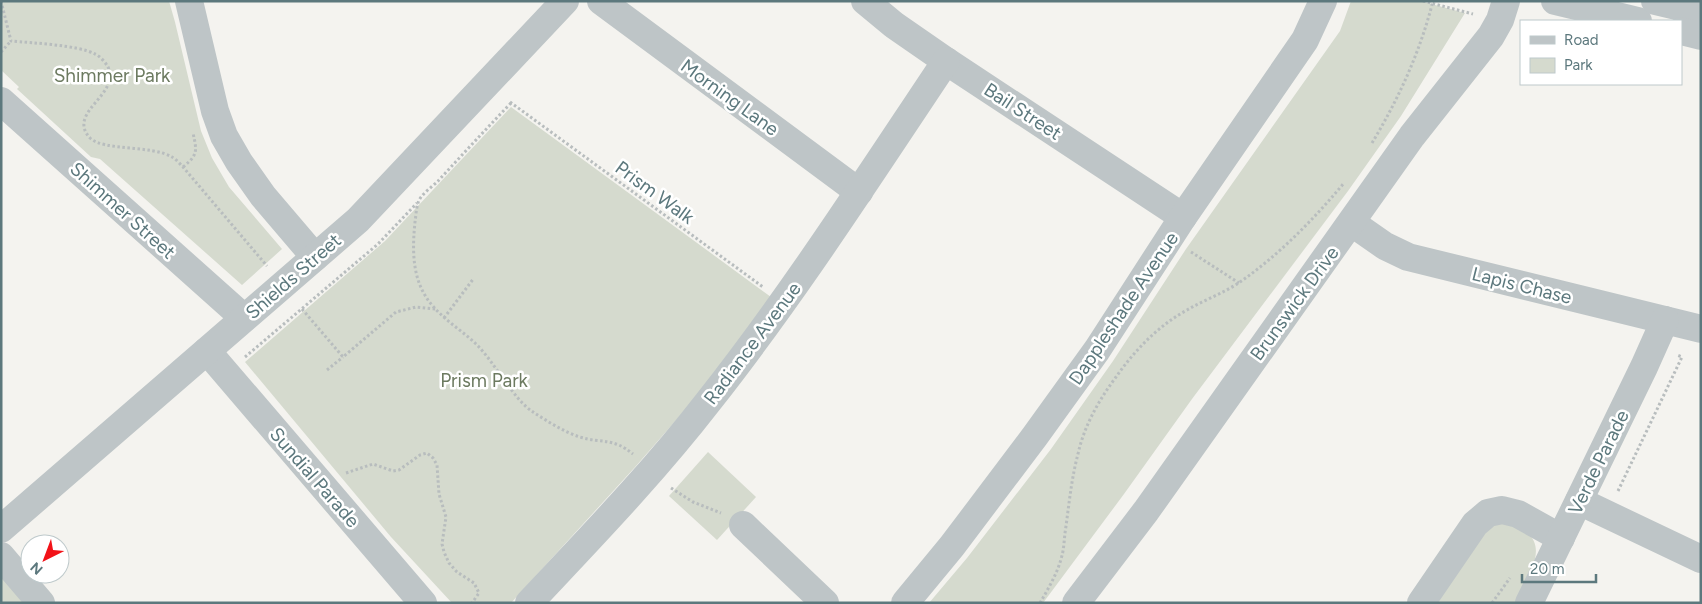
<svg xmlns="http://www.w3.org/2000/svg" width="1702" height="604" viewBox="0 0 1702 604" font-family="Figtree,sans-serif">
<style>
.green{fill:#d5dace}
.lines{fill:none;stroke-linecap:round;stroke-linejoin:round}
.path{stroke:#b8bdbe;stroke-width:3;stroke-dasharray:2.5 2.5;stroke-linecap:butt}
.minor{stroke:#bec5c7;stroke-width:28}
.labels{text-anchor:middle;stroke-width:5;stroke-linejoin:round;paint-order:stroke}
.park-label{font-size:19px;fill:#6c7a60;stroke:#fff}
.street-label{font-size:19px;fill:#5c787d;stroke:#fff}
</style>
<rect width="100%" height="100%" fill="#f4f3ef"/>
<!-- green -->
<g class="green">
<path d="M1,1H169L175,22L201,131L212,158L229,187L282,249L242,285L100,159L91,157L17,89L19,87L1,70Z"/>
<path d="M1351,1H1420L1465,13L1401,116L1348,191L1192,399L1124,494L1043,603H929L967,558L1051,449L1113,361L1186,249L1340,31Z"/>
<path d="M511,107L771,297L698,395L636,466L511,603H452L391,537L245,362L385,241Z"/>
<path d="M708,452L756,497L717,540L669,496Z"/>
<path d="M1501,520C1509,524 1519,527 1526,532C1550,549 1524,583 1515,603H1433L1482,532Z"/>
<path d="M1,578H4L24,603H1Z"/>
</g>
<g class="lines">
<!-- path -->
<g class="path">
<path d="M1,1L11,41C32,43 78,45 95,54C100,56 105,62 108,67C121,95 66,112 90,138C103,151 152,145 172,157C176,159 180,164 183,167L267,266"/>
<path d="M1423,1L1473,14"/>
<path d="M1,52L11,41"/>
<path d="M510,102L763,287"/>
<path d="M511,103C486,129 462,155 438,181C432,187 420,195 418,203C416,209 416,216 415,222C412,251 412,282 432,305C445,321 463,331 477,345C496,364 513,399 533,412C547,421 564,432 580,437C603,444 612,437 633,454"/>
<path d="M1372,143C1399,98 1420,52 1433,1"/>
<path d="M183,167C198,155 197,151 193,133"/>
<path d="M1191,252L1239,283"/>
<path d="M302,309L343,357L396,312L416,307L436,309"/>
<path d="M444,318L474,278"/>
<path d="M245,357L378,244L417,203"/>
<path d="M327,370L343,357"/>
<path d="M346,473L373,464L393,471L399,470L420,455L427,453L433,458L437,465L439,494L446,517L442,544L444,552L449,563L457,572L474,583L479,593L472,603"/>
<path d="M671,488L693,502L721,513"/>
<path d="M1618,491L1682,357L1677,355"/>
<path d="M1040,603C1048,589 1057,574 1061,559C1064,550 1064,541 1065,533C1069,506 1071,480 1078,454C1084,426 1099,400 1116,377C1135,350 1158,326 1187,310C1204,300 1224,293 1240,282C1279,255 1314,219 1344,183"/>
<path d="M1492,603L1510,578"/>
</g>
<!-- minor -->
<g class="minor">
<path d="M189,1L215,111L224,136L239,162L263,196L315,257"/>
<path d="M601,1L859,192"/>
<path d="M865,1L894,25L946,61L1183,217"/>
<path d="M1555,1L1638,21"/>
<path d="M1655,1L1701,12"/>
<path d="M1681,31L1701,36"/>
<path d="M1,101L244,318"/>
<path d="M1352,223L1385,246L1408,257L1701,329"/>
<path d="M207,351L423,603"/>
<path d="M1579,501L1701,559"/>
<path d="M743,525L825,603"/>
<path d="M1,529L358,220L565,1"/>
<path d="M1,556L41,603"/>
<path d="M529,603C590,538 653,473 708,402C794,293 869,176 946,61"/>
<path d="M905,603L952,546L1035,436L1097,350L1183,217L1305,40L1323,1"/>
<path d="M1076,603L1146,511L1412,136L1491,36L1500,20L1506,1"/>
<path d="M1421,603L1475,524L1488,513L1502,510L1518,514L1561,538"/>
<path d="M1529,603L1644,367L1665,320"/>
</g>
</g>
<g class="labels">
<!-- park labels -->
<g class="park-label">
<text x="112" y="82">Shimmer Park</text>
<text x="484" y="387">Prism Park</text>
</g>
<!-- street labels -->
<g class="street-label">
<text transform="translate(730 97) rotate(36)" y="7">Morning Lane</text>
<text transform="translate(1023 111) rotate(33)" y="7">Bail Street</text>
<text transform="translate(655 192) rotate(36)" y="7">Prism Walk</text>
<text transform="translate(123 210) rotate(42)" y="7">Shimmer Street</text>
<text transform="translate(293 276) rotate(-41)" y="7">Shields Street</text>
<text transform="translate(1522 285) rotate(14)" y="7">Lapis Chase</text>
<text transform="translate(1294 303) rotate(-54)" y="7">Brunswick Drive</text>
<text transform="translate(1123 308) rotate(-56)" y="7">Dappleshade Avenue</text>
<text transform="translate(752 343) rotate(-53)" y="7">Radiance Avenue</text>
<text transform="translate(1598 462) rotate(-64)" y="7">Verde Parade</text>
<text transform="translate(315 477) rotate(49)" y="7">Sundial Parade</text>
</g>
</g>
<!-- border -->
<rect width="1702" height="604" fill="none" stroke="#5c787d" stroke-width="5"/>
<!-- legend -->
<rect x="1520" y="20" width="162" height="65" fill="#ffffff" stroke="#bec9cb"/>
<rect x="1530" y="36" width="25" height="8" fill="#bec5c7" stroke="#bec9cb"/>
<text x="1564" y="45" font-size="15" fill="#5c787d">Road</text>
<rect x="1530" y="58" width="25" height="15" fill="#d5dace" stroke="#bec9cb"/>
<text x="1564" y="70" font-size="15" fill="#5c787d">Park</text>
<!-- north arrow -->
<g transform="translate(45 559) rotate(222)"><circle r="24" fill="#ffffff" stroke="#bec9cb"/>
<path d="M0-4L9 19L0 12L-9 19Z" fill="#f21218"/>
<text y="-8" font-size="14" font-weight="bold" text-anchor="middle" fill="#5c787d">N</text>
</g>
<!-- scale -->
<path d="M1522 574v8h74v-8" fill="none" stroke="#5c787d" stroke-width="2.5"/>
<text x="1530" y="574" font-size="15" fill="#5c787d" stroke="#ffffff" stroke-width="4" paint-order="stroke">20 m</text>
</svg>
